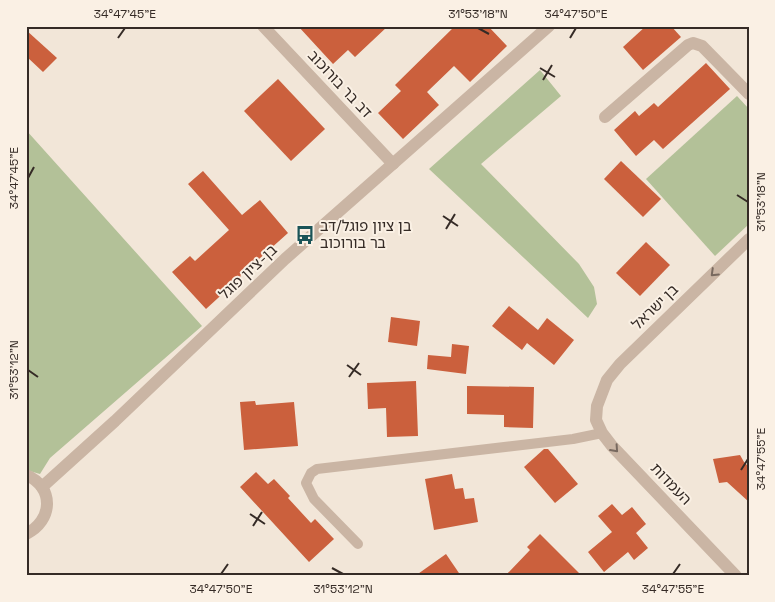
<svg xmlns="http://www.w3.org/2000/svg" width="775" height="602" viewBox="0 0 775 602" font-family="'Space Grotesk','Noto Sans Hebrew',sans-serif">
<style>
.green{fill:#b3c198}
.building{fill:#cb603d}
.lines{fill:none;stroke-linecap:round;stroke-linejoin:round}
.service{stroke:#cab5a4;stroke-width:10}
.minor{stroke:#cab5a4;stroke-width:12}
.tertiary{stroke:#cab5a4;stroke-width:12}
.oneway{stroke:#78695f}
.ticks{fill:none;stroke:#352b26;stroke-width:2}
.labels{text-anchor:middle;stroke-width:4;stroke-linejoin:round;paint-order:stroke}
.street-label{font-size:15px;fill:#352b26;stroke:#faf0e4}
.poi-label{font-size:15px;fill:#352b26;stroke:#faf0e4;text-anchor:start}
.neatline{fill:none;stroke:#352b26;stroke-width:2}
.ticks-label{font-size:12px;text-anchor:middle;fill:#352b26}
</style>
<rect width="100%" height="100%" fill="#f2e6d8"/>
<!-- green -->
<g class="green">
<path d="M540,70L561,96L481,164L579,264L594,287L597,304L588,318L429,169Z"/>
<path d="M737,96L749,109V224L715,256L646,179Z"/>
<path d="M26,130L202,326L50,458L40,474L26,470Z"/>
</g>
<!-- building -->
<g class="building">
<path d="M298,26H388L355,57L348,50L333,64Z"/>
<path d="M455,26H488L507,46L470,82L454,66L427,92L439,105L403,139L378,113L401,91L395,85Z"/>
<path d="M646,26H671L681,37L643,70L623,47Z"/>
<path d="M26,30L57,58L43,72L26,56Z"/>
<path d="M706,63L730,89L663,149L654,140L636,156L614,130L635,111L639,116L654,103L658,107Z"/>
<path d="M278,79L325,129L291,161L244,111Z"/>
<path d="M621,161L661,199L643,217L604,179Z"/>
<path d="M203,171L242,215L260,200L288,233L240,276L241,277L206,309L172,272L190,256L195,261L229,230L188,184Z"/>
<path d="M646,242L670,265L640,296L616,273Z"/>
<path d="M509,306L538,330L547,318L574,340L554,365L527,343L522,350L492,326Z"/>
<path d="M391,317L420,321L417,346L388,342Z"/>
<path d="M452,344L469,346L466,374L427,369L428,355L451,357Z"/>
<path d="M416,381L418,436L387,437L386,408L368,409L367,383Z"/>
<path d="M467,386L534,387L533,428L504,427V415L467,414Z"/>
<path d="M255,401L256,405L294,402L298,446L244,450L240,402Z"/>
<path d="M544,449H548L578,484L555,503L524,467Z"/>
<path d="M740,455L744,462L749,467V502L727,482L719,483L713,459Z"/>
<path d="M256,472L268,484L274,479L290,496L288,498L311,523L315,519L334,539L309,562L240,487Z"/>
<path d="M452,474L455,489L463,488L465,499L474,498L478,522L434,530L425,479Z"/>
<path d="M612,504L622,515L632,507L646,524L636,533L648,548L634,560L628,552L604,572L588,552L612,532L598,516Z"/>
<path d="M540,534L582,576H505L530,550L527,547Z"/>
<path d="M446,554L461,576H415Z"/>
</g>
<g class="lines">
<!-- service -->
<path class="service" d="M358,544L314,499L306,483L311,473L317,469L573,439L602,433"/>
<!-- minor -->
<g class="minor">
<path d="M263,26L393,164"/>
<path d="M605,117L688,45L693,43L702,46L749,94"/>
<path d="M736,576L612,446L602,433L596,420L597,406L607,380L620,364L749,239"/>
</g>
<!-- tertiary -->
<g class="tertiary">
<path d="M26,475C55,487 53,521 26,534"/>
<path d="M42,487L115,421L285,259L549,26"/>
</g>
</g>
<!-- one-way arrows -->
<defs><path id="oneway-chevron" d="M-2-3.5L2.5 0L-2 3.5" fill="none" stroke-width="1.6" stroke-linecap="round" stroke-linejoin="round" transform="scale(1.25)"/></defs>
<g class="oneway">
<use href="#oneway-chevron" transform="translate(714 273) rotate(136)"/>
<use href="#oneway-chevron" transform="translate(615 449) rotate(48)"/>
</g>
<!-- ticks -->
<path class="ticks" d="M478,28L489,34M118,38L125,28M570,38L576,28M540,68L555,77M543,80L552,65M28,178L34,167M737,195L748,202M443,216L458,226M446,229L455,214M347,365L361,375M28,370L38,377M349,377L359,363M741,470L748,459M250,514L265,524M253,526L262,512M332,568L343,574M221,574L228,564M673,574L680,564"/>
<!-- icons -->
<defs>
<g id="bus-bare" transform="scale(1.5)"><path d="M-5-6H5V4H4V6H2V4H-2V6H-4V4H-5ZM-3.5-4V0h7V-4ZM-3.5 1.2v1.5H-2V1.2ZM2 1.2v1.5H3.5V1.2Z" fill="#1a5458" stroke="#faf0e4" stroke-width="2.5" paint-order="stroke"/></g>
</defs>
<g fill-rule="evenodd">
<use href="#bus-bare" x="305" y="235"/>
</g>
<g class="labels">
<!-- street labels -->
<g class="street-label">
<text transform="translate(340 84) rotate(47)" y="5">דב בר בורוכוב</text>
<text transform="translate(248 272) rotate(-43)" y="5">בן-ציון פוגל</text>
<text transform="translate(655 307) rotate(-44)" y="5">בן ישראל</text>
<text transform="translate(671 484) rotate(46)" y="5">העמדות</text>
</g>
<!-- poi labels -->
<g class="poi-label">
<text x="320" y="231">בן ציון פוגל/דב<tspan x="320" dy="17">בר בורוכוב</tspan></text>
</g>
</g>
<!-- border -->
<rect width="775" height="602" fill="none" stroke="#faf0e4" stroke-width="55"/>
<rect x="28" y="28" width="720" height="546" class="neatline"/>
<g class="ticks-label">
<text x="125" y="18">34°47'45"E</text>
<text x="478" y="18">31°53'18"N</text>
<text x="576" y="18">34°47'50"E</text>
<text transform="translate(14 178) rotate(-90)" y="4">34°47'45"E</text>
<text transform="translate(761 202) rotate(-90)" y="4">31°53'18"N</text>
<text transform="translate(14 370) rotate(-90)" y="4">31°53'12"N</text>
<text transform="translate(761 459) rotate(-90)" y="4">34°47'55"E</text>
<text x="221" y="593">34°47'50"E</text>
<text x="343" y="593">31°53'12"N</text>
<text x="673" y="593">34°47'55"E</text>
</g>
</svg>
